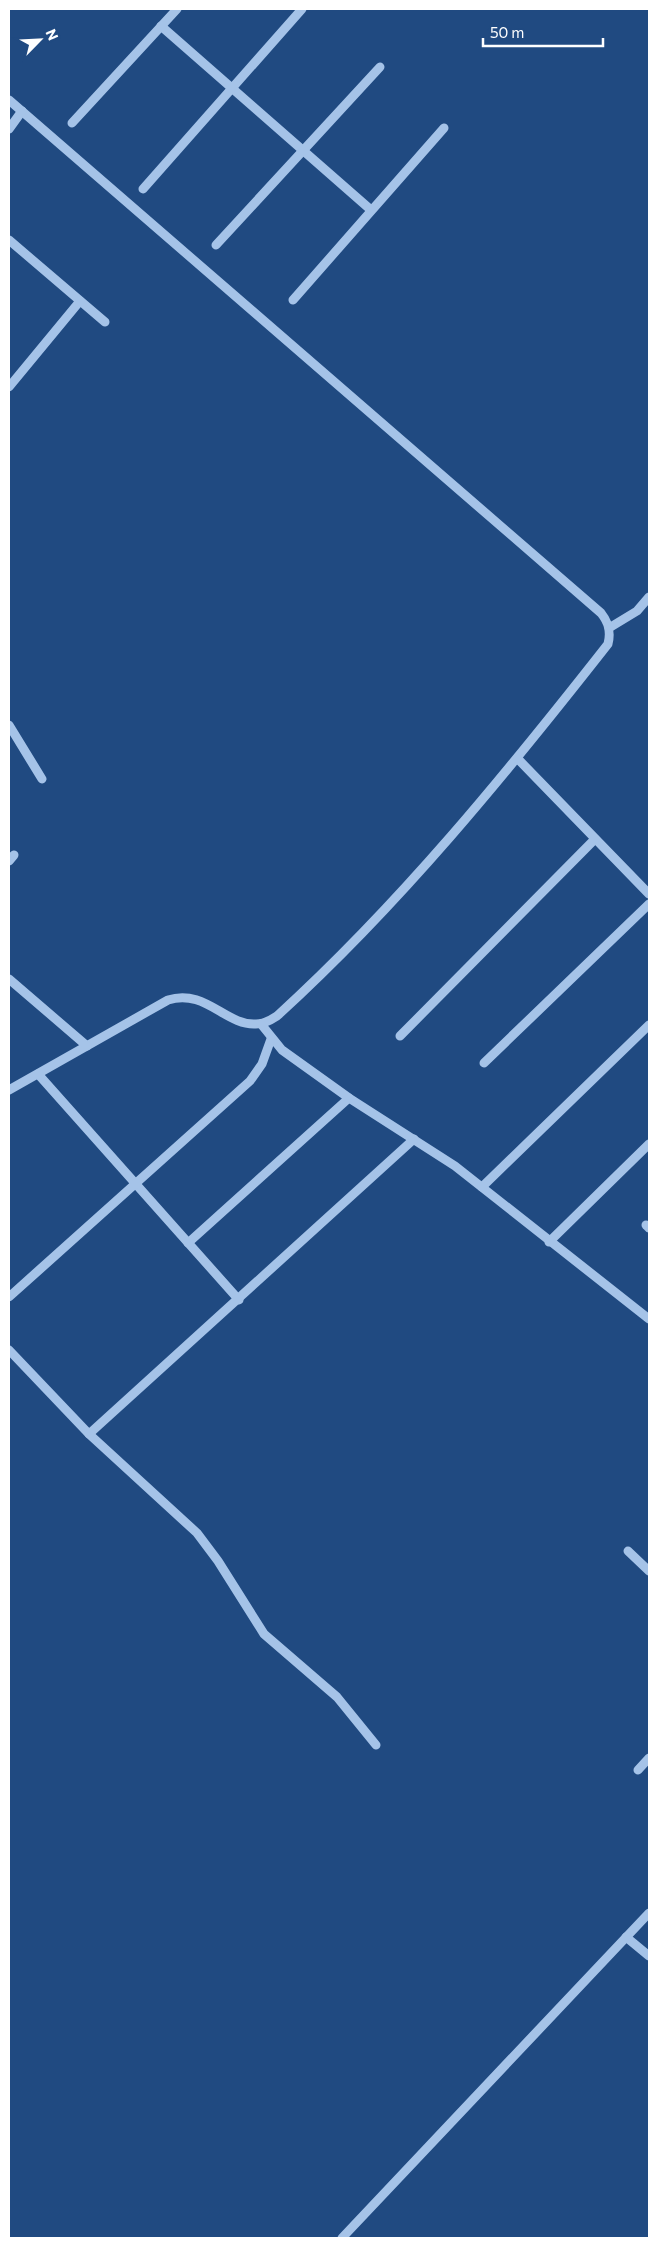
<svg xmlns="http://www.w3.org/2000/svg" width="658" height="2247" viewBox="0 0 658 2247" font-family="Commissioner,sans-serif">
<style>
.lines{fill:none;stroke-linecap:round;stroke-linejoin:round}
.minor{stroke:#a5c3e8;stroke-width:9}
</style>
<rect width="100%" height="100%" fill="#204a81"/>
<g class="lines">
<!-- minor -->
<g class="minor">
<path d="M161,26L371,210"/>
<path d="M9,100L601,613C609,623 611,632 608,644C506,774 400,904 277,1016C271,1020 263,1024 256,1024C226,1026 205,988 168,1000L9,1090"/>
<path d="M72,123L177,9"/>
<path d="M9,129L22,111"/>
<path d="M143,189L302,9"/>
<path d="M9,240L105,322"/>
<path d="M216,245L380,67"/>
<path d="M293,300L444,128"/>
<path d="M9,387L80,301"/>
<path d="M609,628L637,611L649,597"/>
<path d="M9,725L42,779"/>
<path d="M518,759L649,894"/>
<path d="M9,861L14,855"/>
<path d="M9,979L87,1046"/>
<path d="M261,1024L282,1050L349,1098L455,1166L649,1319"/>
<path d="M400,1036L595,839"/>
<path d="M484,1063L649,904"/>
<path d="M38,1074L239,1300"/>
<path d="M482,1187L649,1025"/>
<path d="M646,1225L649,1228"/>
<path d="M549,1242L649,1144"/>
<path d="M188,1243L349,1098"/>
<path d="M9,1297L250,1081L262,1064L271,1039"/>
<path d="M9,1350L89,1434L197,1533L218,1561L264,1634L337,1697L376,1745"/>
<path d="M89,1434L414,1139"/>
<path d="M628,1551L649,1571"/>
<path d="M638,1770L649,1758"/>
<path d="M626,1937L649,1956"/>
<path d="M342,2238L649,1913"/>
</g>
</g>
<!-- border -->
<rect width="658" height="2247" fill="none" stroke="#ffffff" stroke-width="20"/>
<!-- north arrow -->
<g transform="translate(40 40) rotate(66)" stroke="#204a81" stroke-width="4" paint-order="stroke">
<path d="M0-4L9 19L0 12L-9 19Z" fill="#ffffff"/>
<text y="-8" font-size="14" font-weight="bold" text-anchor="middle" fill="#ffffff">N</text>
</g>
<!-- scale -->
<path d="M483 38v8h120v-8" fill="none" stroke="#ffffff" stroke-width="2.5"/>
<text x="490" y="38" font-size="15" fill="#ffffff" stroke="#204a81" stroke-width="4" paint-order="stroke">50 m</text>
</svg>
